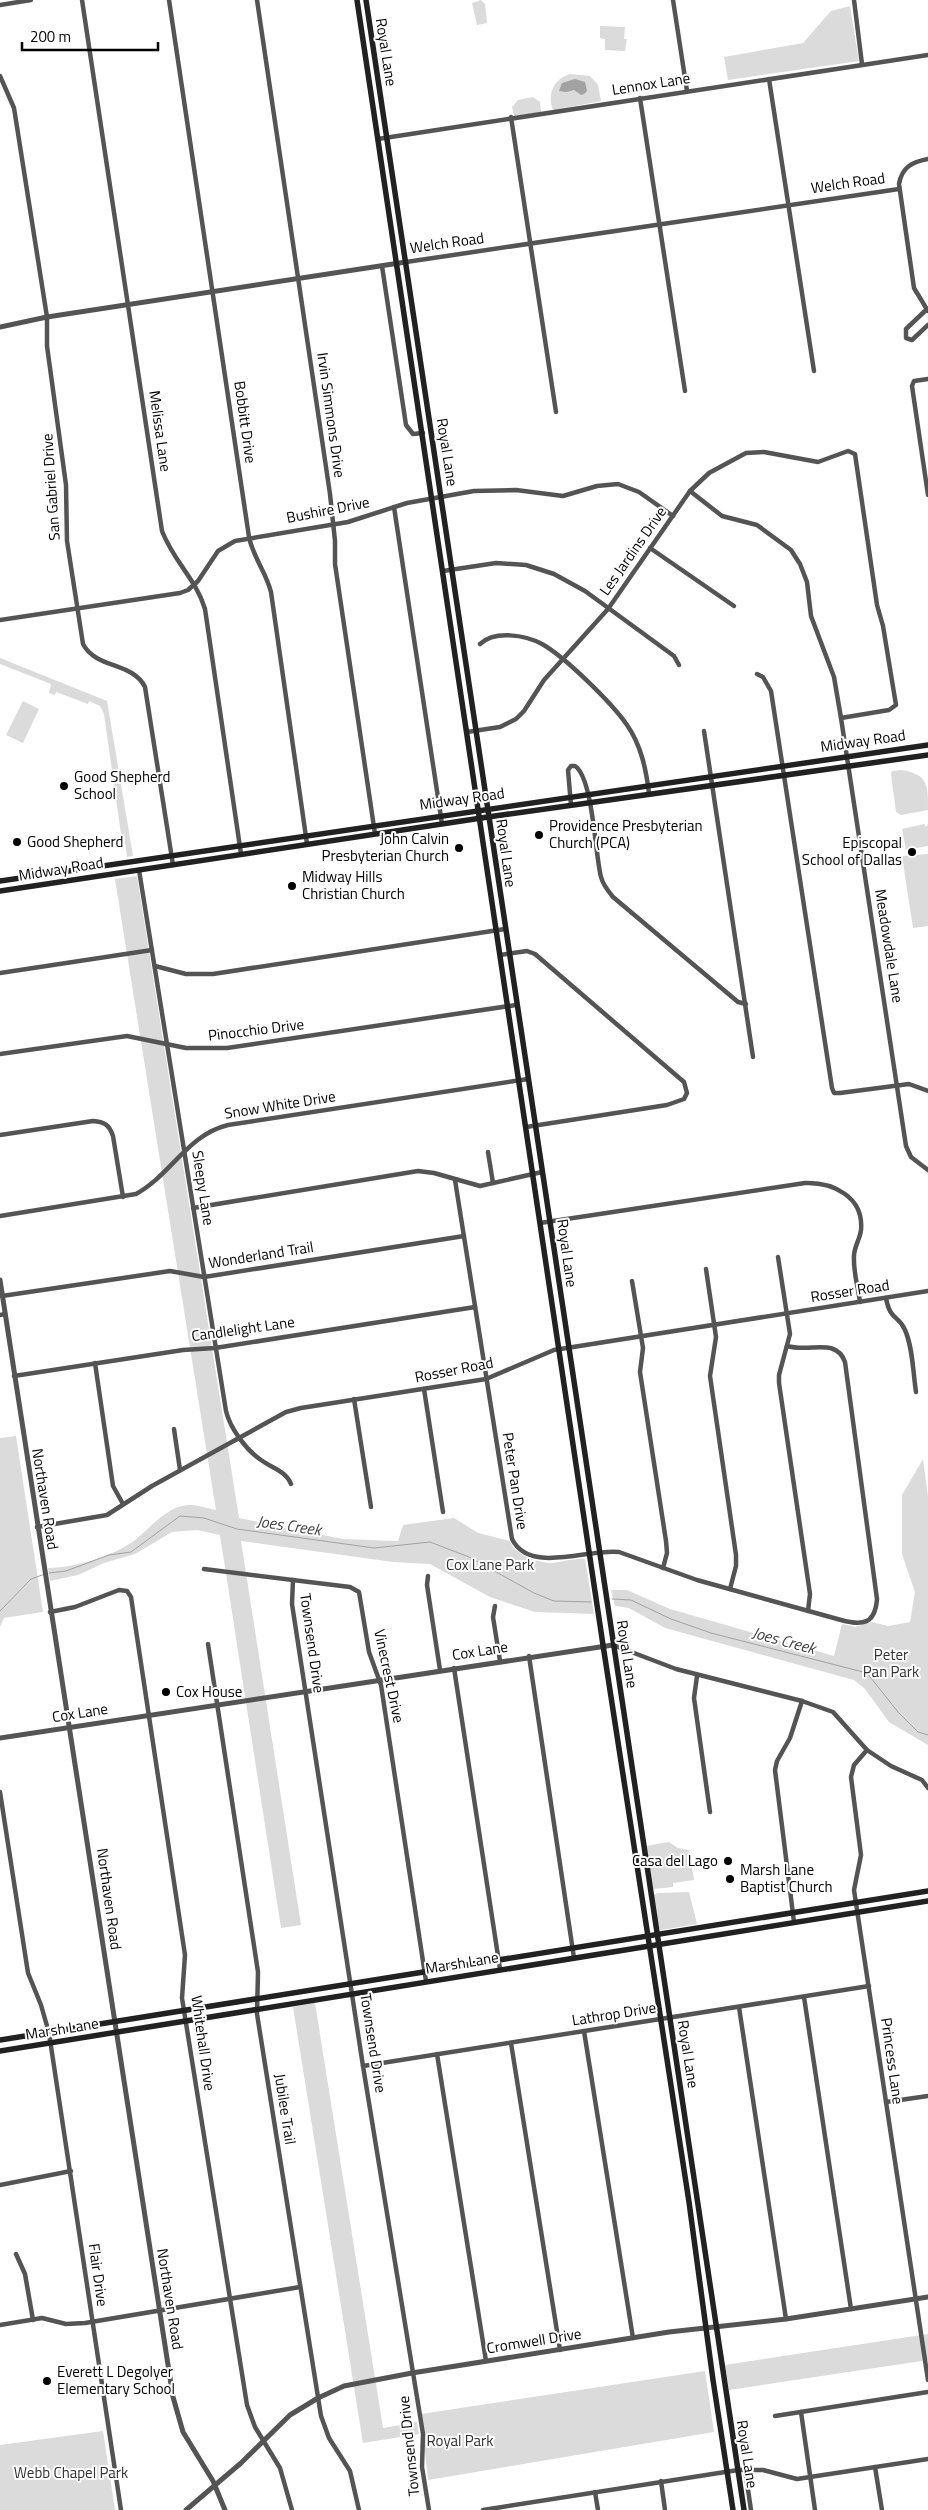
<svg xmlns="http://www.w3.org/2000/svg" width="928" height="2510" viewBox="0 0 928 2510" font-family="'Titillium Web',sans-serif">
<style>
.green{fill:#dbdbdb}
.water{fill:#a2a2a2}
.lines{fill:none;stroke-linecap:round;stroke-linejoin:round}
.stream{stroke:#a2a2a2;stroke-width:1}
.minor{stroke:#545454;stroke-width:4.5}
.tertiary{stroke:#545454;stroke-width:5}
.secondary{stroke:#212121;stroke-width:5.5}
.poi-dot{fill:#000;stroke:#fff;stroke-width:2}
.labels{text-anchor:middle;stroke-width:4;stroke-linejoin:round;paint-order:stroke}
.street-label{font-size:15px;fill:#000;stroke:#fff}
.poi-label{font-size:15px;fill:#000;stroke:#fff;text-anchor:start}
.park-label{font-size:15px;fill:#323232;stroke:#fff}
.water-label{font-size:16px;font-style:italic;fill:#434343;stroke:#fff}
</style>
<rect width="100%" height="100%" fill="#fff"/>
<!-- green -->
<g class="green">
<path d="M481,0L485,4L487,23L477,25L472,3Z"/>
<path d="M850,6L859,61L728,80L724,57L803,43L831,11Z"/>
<path d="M600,26L625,27L624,39H627L625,51L605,50V39L600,38Z"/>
<path d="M570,74L590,76L598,85L601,101L554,110L552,108C548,92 554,79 570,74Z"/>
<path d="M533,97L540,102L541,112L514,116L512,107L518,100Z"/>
<path d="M0,658L107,701L133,856L127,857L124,834H121L104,714L100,706L89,701L88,704L56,692L55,695L49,693L51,684L0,664Z"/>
<path d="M23,701L39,709L23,743L6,735Z"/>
<path d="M901,770C928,774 928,785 928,810L901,815L896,812L891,774L892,771Z"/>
<path d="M924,824L926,827L928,824V846L906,850L902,829Z"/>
<path d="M928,854V926L913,928L902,856Z"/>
<path d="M137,876L239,1518L343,1539L398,1541L403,1525L454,1518L478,1533L510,1541C515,1555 536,1562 550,1563C561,1563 573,1558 585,1559L594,1614L535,1612L490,1597L430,1564L393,1562L241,1541L301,1925L281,1928L220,1535L197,1530L172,1532L135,1554L104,1563L78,1575L50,1581L48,1568C74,1568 114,1556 135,1540C149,1529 164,1510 182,1506C194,1503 205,1508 216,1510L115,879Z"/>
<path d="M16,1436L43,1612L4,1618L0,1627V1438Z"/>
<path d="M923,1459L928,1497V1745L889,1722L865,1689L854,1680L665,1628L629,1608L615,1606L611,1590H627L670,1609L834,1656L842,1624L855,1627L872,1622L888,1626L910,1622L915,1592L902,1554V1495Z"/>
<path d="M669,1842L678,1848L689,1850L694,1880L673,1883V1887L653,1889L646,1846Z"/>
<path d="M689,1892L697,1924L661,1930L659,1928L653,1895L658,1893Z"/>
<path d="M315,2003L383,2428L417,2422L419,2434L363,2443L293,2007Z"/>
<path d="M928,2334V2360L729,2390L725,2365Z"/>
<path d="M705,2371L714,2432L428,2480L421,2414Z"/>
<path d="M103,2431L115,2510H0V2445Z"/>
</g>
<!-- water -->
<path class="water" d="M575,79L585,82L587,91L584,94L581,95L574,90L566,92L559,91L562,83Z"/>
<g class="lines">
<!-- stream -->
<g class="stream">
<path d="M49,1573L66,1571L109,1555L131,1552L180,1516L204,1518L237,1529L374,1548L430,1542L469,1557L534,1593L554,1601L591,1602"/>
<path d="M612,1599L631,1600L671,1619L711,1633L867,1673L898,1712L918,1732L928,1735"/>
<path d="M0,1611L31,1579L45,1574"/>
</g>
<!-- minor -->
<g class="minor">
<path d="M82,0L162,531C174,562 196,579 205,609L241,854"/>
<path d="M169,0L249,537C253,557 266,572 271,592L307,844"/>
<path d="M257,0L330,494L335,541V564L375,834"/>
<path d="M673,0L687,91"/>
<path d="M854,0L862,64"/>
<path d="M0,5L31,0"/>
<path d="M0,76L14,108L47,317V346L66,485L67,541L83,644C96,669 133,662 145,687L173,865"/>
<path d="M769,79L814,371"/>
<path d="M640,98L685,391"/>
<path d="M511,117L556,412"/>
<path d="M378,139L928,55"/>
<path d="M928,159C912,162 902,167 899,184L914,288L928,311"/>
<path d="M406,262L899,189"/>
<path d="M382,266L406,425L413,434L423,433"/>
<path d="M926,310L906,329V338L912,340L928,325"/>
<path d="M928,379L914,381L912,386L928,495"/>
<path d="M690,491L722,516L757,525L791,550L800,564L807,582L811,616L834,677L841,718L906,1146L911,1157L928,1170"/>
<path d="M394,507L442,824"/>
<path d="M650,548L734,606"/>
<path d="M443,571L496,563L526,565L554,574L585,591L674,656L679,665"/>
<path d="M0,620L180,593L188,590L198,581L218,551L235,541L348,522L407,503L474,491L516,490L563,496L597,486L618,484L639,492L673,516"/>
<path d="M480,644C495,630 525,635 542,644C565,657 612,703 627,725C641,745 646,769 649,793"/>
<path d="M757,674L763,677L771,691L832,1088L834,1093H840L909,1084L928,1091"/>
<path d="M704,731L753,1057"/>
<path d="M467,732L500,727L516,719L524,711L544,680L608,609L690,491L709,473L746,453L764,452L818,462L848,451L855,454L877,605L883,626L896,705L889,710L841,718"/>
<path d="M571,805L568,770L571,766H575C593,778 595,854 601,877C603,885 608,891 613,897L738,1002L746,1004"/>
<path d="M139,870L226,1411C230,1428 246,1450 261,1460C272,1468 286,1471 291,1484"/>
<path d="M500,955L527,951L535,954L684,1082L687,1093L684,1099L667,1105L526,1127"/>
<path d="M155,966L186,974H213L505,929"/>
<path d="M0,973L152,950"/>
<path d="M0,1054L127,1036L186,1048H227L516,1005"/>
<path d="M0,1135L93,1121C104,1122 109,1124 113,1136L123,1197"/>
<path d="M488,1152L493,1183"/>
<path d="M455,1180L512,1539C530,1575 589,1548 619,1552L697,1580L841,1620C863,1626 875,1624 877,1599L845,1362C836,1337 810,1353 787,1346"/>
<path d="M193,1208L418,1171L434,1173L480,1186L542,1172"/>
<path d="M0,1216L136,1194C171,1175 187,1135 228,1125L528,1079"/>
<path d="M540,1223L805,1183C833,1182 864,1197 861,1230C860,1239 854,1247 854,1256C853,1271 858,1287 860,1302"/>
<path d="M778,1257L790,1334L779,1375V1383L810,1594L808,1611"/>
<path d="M706,1269L716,1337L710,1376L736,1555V1566L730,1589"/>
<path d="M632,1281L643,1348L640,1372L666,1541L667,1553L663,1568"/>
<path d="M2,1296L170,1271L204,1277L464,1236"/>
<path d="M886,1298C890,1321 899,1315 905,1330C913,1348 913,1373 916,1392"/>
<path d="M0,1315L5,1314"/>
<path d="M95,1363L113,1486L123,1504"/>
<path d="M14,1376L183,1350L215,1348L475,1307"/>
<path d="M424,1389L443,1512"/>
<path d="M354,1399L371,1507"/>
<path d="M174,1429L180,1470"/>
<path d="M37,1527L107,1515L152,1486L286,1412L301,1408L486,1379L554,1350L928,1291"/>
<path d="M204,1569L350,1587L359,1592L369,1652L381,1685L426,1981"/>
<path d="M428,1576L427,1585L440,1670"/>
<path d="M293,1580L292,1604L363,2066L423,2434L422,2467L429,2510"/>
<path d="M495,1606L493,1617L500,1661"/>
<path d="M50,1612L75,1607L119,1590L127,1591L131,1597L185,1955L182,1998L247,2405L255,2427L280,2468L292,2510"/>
<path d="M208,1644L258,1972L257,2014L321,2416L329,2438L350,2471L359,2510"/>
<path d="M613,1645L676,1669L802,1701L833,1712L867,1750L891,1766L922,1780L928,1788"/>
<path d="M529,1656L574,1958"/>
<path d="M454,1668L500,1969"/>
<path d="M697,1676L694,1698L710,1812"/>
<path d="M867,1750L854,1765L851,1777L861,1855L854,1890L928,2380"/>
<path d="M0,1792L28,1973L41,2005L49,2033L121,2510"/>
<path d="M794,1922L775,1770L777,1761L790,1738L802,1701"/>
<path d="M804,1997L851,2309"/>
<path d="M739,2007L786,2319"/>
<path d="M584,2031L633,2338"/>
<path d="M511,2043L560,2350"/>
<path d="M437,2054L486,2361"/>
<path d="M363,2066L869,1986"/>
<path d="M886,2102L928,2096"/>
<path d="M0,2185L71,2171"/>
<path d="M16,2254L25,2274L33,2320"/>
<path d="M0,2325L42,2318L66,2324L85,2323L300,2287"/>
<path d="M801,2412L815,2510"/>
<path d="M775,2416L928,2392"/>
<path d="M875,2467L882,2510"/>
<path d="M745,2469L751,2510"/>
<path d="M661,2481L665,2510"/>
<path d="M595,2492L598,2510"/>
<path d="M483,2510L738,2470H763L797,2479L928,2459"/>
</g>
<!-- tertiary -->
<g class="tertiary">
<path d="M0,327L47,317L406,262"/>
<path d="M0,1280L173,2397L183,2432L213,2481L225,2510"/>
<path d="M0,1738L613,1645"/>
<path d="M186,2510L241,2463L290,2415L318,2398L344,2386L412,2373L669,2332L786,2319L928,2297"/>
</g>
<!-- secondary -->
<g class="secondary">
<path d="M357,0L603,1645L689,2202L713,2380L733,2510"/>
<path d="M366,0L744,2510"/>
<path d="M0,881L928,745"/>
<path d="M0,891L488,817L928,755"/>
<path d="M0,2040L928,1891"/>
<path d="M0,2051L928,1901"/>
</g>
</g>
<!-- markers -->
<g class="poi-dot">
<circle cx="64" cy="786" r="5"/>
<circle cx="539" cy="835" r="5"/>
<circle cx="17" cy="842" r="5"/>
<circle cx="459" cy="848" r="5"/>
<circle cx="912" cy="852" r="5"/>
<circle cx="292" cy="886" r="5"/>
<circle cx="166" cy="1692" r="5"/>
<circle cx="728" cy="1861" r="5"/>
<circle cx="730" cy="1879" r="5"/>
<circle cx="47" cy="2381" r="5"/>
</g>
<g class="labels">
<!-- street labels -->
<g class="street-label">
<text transform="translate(386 52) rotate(81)" y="5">Royal Lane</text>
<text transform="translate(651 84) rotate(-9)" y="5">Lennox Lane</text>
<text transform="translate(848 183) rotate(-8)" y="5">Welch Road</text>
<text transform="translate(447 243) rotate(-8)" y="5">Welch Road</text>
<text transform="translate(331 415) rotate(82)" y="5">Irvin Simmons Drive</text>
<text transform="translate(245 422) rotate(82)" y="5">Bobbitt Drive</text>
<text transform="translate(160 431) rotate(82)" y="5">Melissa Lane</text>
<text transform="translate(447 452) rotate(81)" y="5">Royal Lane</text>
<text transform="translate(51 487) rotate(-94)" y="5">San Gabriel Drive</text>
<text transform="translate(328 510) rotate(-11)" y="5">Bushire Drive</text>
<text transform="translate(633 551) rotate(-55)" y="5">Les Jardins Drive</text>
<text transform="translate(863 741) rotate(-8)" y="5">Midway Road</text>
<text transform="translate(462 799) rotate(-8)" y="5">Midway Road</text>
<text transform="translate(506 853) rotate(82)" y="5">Royal Lane</text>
<text transform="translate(61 869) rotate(-9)" y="5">Midway Road</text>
<text transform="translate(889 946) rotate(81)" y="5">Meadowdale Lane</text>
<text transform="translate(256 1030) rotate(-7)" y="5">Pinocchio Drive</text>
<text transform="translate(280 1105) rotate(-9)" y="5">Snow White Drive</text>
<text transform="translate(203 1188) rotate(81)" y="5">Sleepy Lane</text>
<text transform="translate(567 1253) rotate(82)" y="5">Royal Lane</text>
<text transform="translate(261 1255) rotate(-9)" y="5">Wonderland Trail</text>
<text transform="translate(850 1291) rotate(-9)" y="5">Rosser Road</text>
<text transform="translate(243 1329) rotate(-8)" y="5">Candlelight Lane</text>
<text transform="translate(454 1370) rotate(-11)" y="5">Rosser Road</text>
<text transform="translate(515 1481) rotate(81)" y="5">Peter Pan Drive</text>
<text transform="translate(45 1499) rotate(81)" y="5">Northaven Road</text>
<text transform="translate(312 1643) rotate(82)" y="5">Townsend Drive</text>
<text transform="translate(480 1651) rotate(-9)" y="5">Cox Lane</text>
<text transform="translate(627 1654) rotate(81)" y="5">Royal Lane</text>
<text transform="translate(389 1676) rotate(78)" y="5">Vinecrest Drive</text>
<text transform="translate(80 1713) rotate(-9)" y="5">Cox Lane</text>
<text transform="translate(109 1899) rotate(82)" y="5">Northaven Road</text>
<text transform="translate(462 1963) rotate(-9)" y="5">Marsh Lane</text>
<text transform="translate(614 2014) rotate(-9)" y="5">Lathrop Drive</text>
<text transform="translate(62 2029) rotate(-9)" y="5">Marsh Lane</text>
<text transform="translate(203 2043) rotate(82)" y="5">Whitehall Drive</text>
<text transform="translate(373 2043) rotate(81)" y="5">Townsend Drive</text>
<text transform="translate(688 2054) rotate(81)" y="5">Royal Lane</text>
<text transform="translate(892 2061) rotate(82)" y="5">Princess Lane</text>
<text transform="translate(285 2109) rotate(81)" y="5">Jubilee Trail</text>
<text transform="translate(98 2275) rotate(82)" y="5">Flair Drive</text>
<text transform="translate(170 2299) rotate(81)" y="5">Northaven Road</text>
<text transform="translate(534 2341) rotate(-9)" y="5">Cromwell Drive</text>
<text transform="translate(409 2446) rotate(-96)" y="5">Townsend Drive</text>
<text transform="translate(747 2454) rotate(81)" y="5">Royal Lane</text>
</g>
<!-- poi labels -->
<g class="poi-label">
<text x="74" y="782">Good Shepherd<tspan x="74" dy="17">School</tspan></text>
<text x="549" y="831">Providence Presbyterian<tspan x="549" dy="17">Church (PCA)</tspan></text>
<text x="449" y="844" text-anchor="end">John Calvin<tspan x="449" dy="17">Presbyterian Church</tspan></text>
<text x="27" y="847">Good Shepherd</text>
<text x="902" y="848" text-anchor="end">Episcopal<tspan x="902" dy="17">School of Dallas</tspan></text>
<text x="302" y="882">Midway Hills<tspan x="302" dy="17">Christian Church</tspan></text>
<text x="176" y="1697">Cox House</text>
<text x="718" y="1866" text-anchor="end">Casa del Lago</text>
<text x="740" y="1875">Marsh Lane<tspan x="740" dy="17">Baptist Church</tspan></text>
<text x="57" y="2377">Everett L Degolyer<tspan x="57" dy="17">Elementary School</tspan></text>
</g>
<!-- park labels -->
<g class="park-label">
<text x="490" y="1570">Cox Lane Park</text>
<text x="891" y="1660">Peter<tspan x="891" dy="17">Pan Park</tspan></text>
<text x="460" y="2446">Royal Park</text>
<text x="71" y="2478">Webb Chapel Park</text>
</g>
<!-- water labels -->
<g class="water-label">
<text transform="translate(289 1525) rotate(8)" y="6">Joes Creek</text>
<text transform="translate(784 1640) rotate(15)" y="6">Joes Creek</text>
</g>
</g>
<!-- scale -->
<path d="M22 42v8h136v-8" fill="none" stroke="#000000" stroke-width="2.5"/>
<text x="30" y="42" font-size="15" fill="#000000" stroke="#ffffff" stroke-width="4" paint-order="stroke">200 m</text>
</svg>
